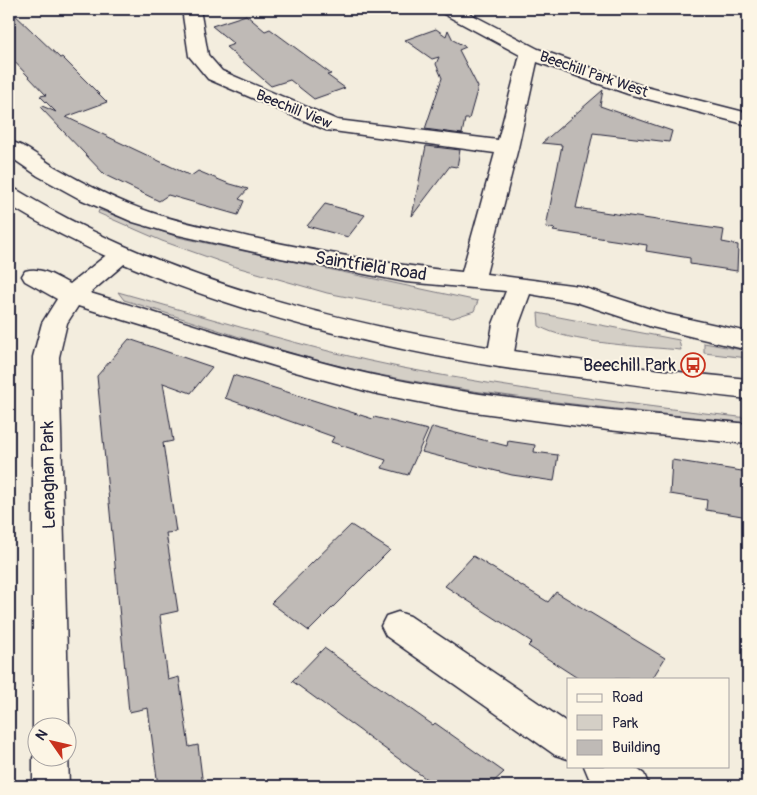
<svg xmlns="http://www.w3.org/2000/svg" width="757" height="795" viewBox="0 0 757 795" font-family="Pangolin,sans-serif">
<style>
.green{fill:#d4cfc6;stroke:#7b7880}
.building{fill:#bfbab6;stroke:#22223b}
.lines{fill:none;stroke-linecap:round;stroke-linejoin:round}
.street-casing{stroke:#22223b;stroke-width:3}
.highway-casing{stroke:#22223b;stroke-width:3}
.street{fill:#fcf5e5;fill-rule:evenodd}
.highway{fill:#fcf5e5;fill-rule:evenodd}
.labels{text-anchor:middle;stroke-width:4;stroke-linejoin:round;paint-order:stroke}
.far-street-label{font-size:15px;fill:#22223b;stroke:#fcf5e5}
.street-label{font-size:18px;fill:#22223b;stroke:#fcf5e5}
.poi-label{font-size:18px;fill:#22223b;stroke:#fcf5e5;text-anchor:end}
</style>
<rect width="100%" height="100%" fill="#f3edde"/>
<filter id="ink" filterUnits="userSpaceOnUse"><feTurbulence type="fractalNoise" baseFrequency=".02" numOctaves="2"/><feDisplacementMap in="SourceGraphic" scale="10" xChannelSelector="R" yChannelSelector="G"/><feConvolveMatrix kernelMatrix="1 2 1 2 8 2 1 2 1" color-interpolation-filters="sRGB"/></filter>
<g filter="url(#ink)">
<!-- green -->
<g class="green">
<path d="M99,210L178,237L478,301L474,311L453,318L327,293L233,266L162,241L98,213Z"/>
<path d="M118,292C212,318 307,349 403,368C518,390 633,405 748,418V423C627,410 505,399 385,376C296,359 210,326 124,300Z"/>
<path d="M538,313L679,340L681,350C648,347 565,343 539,326Z"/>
<path d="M704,343L748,351V358L704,353Z"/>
</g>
<!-- building -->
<g class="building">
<path d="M9,9L60,58L62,57L107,102L66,117L191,176L198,171L227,183L248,189L239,199L244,201L238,215L168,195L159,201L105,175L41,108L42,106L56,112L40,96L46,95L9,56Z"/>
<path d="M246,15L265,31L270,29L331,74L327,75L345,88L314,99L290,80L271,86L226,47L234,44L212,26Z"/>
<path d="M436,29L446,36L448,30L453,40L466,47L459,50L478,87L469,119H465L462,134L425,129L442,78L436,64L439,57L432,59L405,40Z"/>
<path d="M603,90L600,106L672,131L669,142L593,133L576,208L724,230L722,242L738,245L737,271L690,264V258L646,251L647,245L553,231L555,229L546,227L562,145L542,143Z"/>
<path d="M426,146L460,150L457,167L450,166L412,216Z"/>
<path d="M325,204L365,215L348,237L307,226Z"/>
<path d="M129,339L212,367L191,393L163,383L173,441L163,443L176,532L166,533L178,611L160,615L168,680L179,677L189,747L198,745L203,786H158L148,708L129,712L97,376Z"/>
<path d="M233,375L373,419L374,417L428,430L408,475L382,468L386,460L331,442L334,437L225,398Z"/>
<path d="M432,427L507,446L508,441L535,445L534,452L558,455L554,481L512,475L422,452Z"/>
<path d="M672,460L748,472V517L706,510L707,500L670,494Z"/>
<path d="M351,525L390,550L309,631L271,603Z"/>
<path d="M473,556L548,602L556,592L665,658L652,679H579L528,646L532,642L445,586Z"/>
<path d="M324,648L433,725L435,723L504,772L489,786H436L292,681Z"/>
</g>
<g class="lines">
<!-- street casing -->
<g class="street-casing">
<g id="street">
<path d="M182,9H200L208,55L222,71L337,120L498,140L520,55L442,13L439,9H461L538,49L642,86L748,113V125L628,94L537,62L518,148L486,274L579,286L666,314L748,332V350L652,327L576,302L530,294L519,324L513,358L509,364L500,367L491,364L487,358L493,324L506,291L406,282L281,258L174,234L133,222L80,199L38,176L9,156V141C26,145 40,158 55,167C85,184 117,201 150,212C182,223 216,229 249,237C320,252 390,265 462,272L495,153L326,130L208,79L189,56Z"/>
<path d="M122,247L130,249L134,254L130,259L90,293C184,321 278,354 373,375C496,401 623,411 748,424V444L608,430L460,410L373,393L288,370L78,306L67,323L59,357L69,728L68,731V728H38V737L33,728V357L42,323L57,299L25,281L22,276L25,271C42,266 55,277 70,284L114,249Z"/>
<path d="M398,612L410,616L568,723V759L555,755L386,636L381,626L386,616Z"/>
<path d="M38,748V758H68V754L69,786H33V758Z"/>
<path d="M584,766H633L644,774L649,786H601L589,778Z"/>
</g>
</g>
<!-- highway casing -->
<g class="highway-casing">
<path id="highway" d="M9,188L17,190C232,321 502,355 748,379V399C697,394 646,386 595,379C563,375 530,372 499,367C338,341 148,291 9,205Z"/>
</g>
<!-- street -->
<use href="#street" class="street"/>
<!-- highway -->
<use href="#highway" class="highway"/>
</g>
</g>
<!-- icons -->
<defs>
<g id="bus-ring" transform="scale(1.25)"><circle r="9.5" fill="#fcf5e5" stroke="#c8321e" stroke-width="1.5"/><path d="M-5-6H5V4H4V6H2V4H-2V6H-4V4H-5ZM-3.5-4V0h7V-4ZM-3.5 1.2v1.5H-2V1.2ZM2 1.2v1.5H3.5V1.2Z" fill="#c8321e"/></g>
</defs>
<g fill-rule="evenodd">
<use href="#bus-ring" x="693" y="365"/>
</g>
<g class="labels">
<!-- far-street labels -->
<g class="far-street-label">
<text transform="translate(594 74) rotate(19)" y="5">Beechill Park West</text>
<text transform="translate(294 109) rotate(22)" y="5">Beechill View</text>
</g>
<!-- street labels -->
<g class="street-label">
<text transform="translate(371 266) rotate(9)" y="6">Saintfield Road</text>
<text transform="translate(48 475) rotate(-91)" y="6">Lenaghan Park</text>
</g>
<!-- poi labels -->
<g class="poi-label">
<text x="676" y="371">Beechill Park</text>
</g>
</g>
<!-- margin -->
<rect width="757" height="795" fill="none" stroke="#fcf5e5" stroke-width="30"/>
<rect x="15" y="15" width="727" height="765" fill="none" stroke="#22223b" stroke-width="2" filter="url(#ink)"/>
<!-- legend -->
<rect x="567" y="678" width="162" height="90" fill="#fcf5e5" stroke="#a5a1a1"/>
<rect x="577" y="694" width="25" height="8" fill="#fcf5e5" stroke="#a5a1a1"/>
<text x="612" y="702" font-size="15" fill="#22223b">Road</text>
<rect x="577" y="715" width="25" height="15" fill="#d4cfc6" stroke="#a5a1a1"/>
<text x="612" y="728" font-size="15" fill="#22223b">Park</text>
<rect x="577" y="740" width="25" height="15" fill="#bfbab6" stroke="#a5a1a1"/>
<text x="612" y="752" font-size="15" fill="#22223b">Building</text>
<!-- north arrow -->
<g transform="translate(52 742) rotate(304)"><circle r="24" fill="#fcf5e5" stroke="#a5a1a1"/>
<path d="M0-4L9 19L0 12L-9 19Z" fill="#c8321e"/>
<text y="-8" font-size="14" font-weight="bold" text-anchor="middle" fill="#22223b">N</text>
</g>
</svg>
